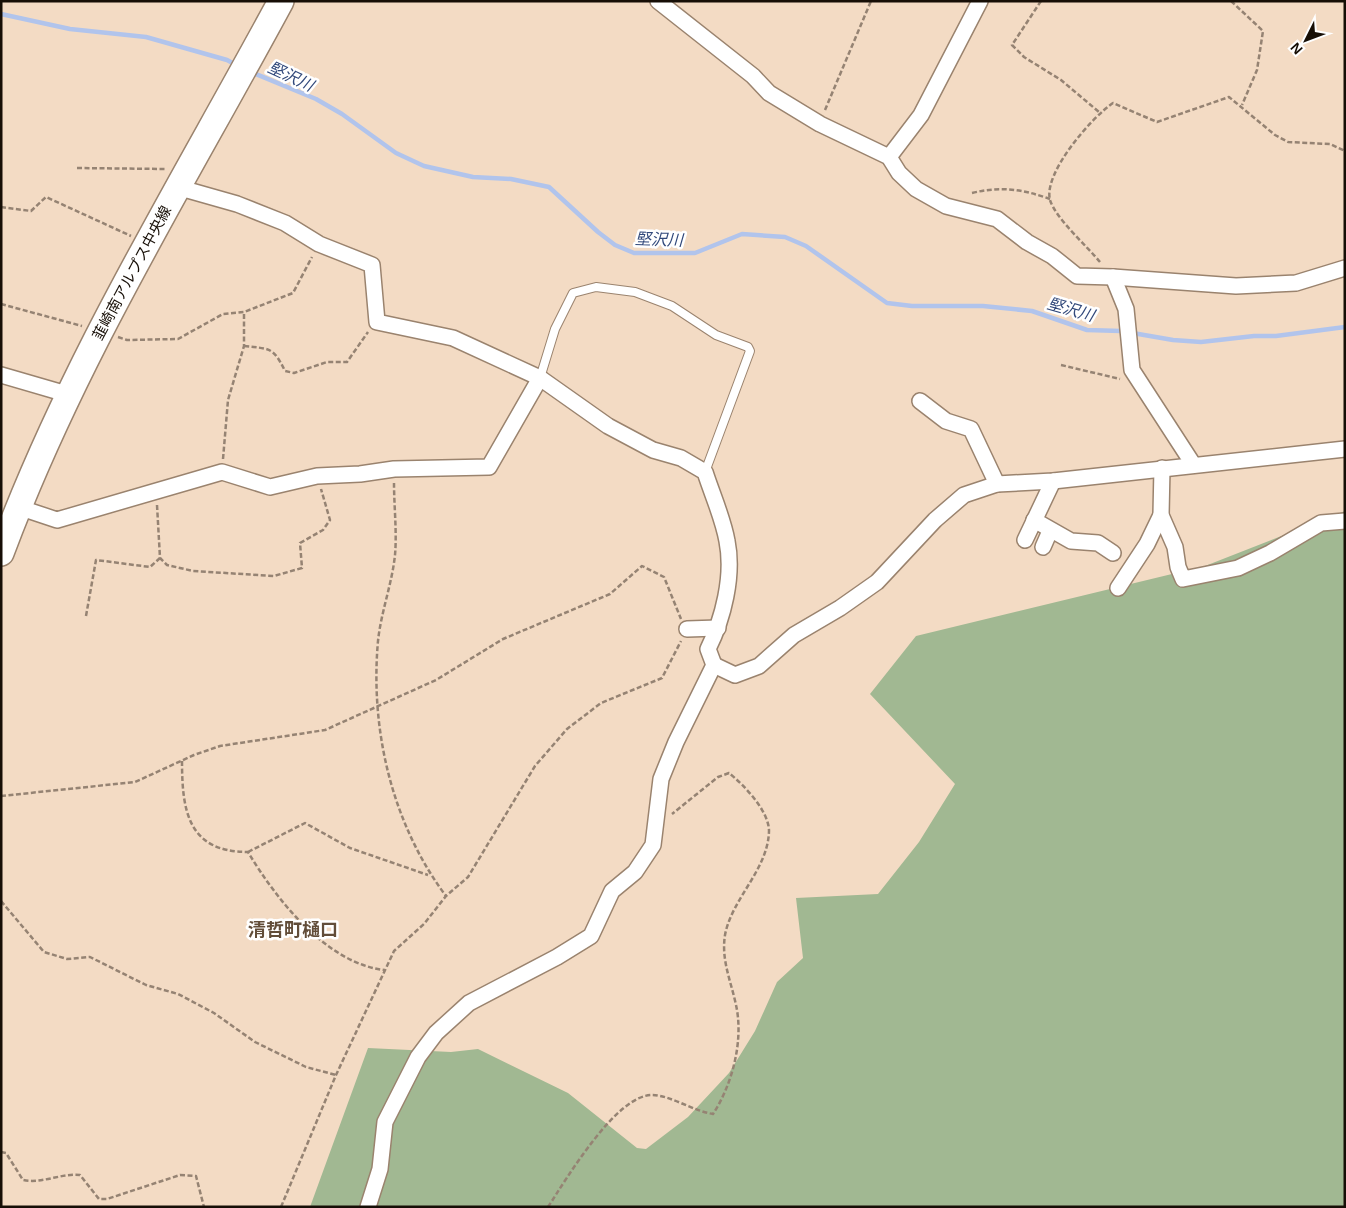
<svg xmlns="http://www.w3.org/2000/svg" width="1346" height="1208" viewBox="0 0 1346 1208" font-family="Arial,'Noto Sans JP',sans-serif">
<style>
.forest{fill:#a1b892}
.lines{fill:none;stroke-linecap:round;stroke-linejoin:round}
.stream{stroke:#b1c4ec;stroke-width:4.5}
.service-casing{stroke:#9a836e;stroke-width:10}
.minor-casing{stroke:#9a836e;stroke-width:18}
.primary-casing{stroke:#9a836e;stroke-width:28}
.path{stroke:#958373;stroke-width:2.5;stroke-dasharray:5 2.5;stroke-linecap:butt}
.service{stroke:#fff;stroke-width:8}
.minor{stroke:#fff;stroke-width:15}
.primary{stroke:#fff;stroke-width:25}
.labels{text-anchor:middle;stroke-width:5;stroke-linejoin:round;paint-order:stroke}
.street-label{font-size:15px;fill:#160e06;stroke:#fff}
.water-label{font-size:16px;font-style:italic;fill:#32497b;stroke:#fff}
.quarter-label{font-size:18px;font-weight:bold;fill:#624d39;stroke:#fff}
</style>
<rect width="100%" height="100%" fill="#f3dbc4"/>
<!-- forest -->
<path class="forest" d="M1345,511V1207H310L368,1048L451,1052L478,1049L568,1093L637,1148L646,1149L688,1117L729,1073L755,1031L777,982L803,958L796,898L878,894L919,842L955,784L870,694L916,636L1205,566Z"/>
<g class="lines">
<!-- stream -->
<g class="stream">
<path d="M1,14L70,29L146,37L227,60L238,66"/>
<path d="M251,72L316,99L342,114L396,153L424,166L473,177L511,179L549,187L598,232L615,245L634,253H695L742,234L785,237L806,246L887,303L912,306H983L1032,311L1087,330L1121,331L1173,340L1201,342L1254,336H1276L1345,327"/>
</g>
<!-- service casing -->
<g class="service-casing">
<path id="service" d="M540,378L555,329L573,293L596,287L635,292L672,306L716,335L748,347L750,351L705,472"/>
</g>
<!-- minor casing -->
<g class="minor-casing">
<g id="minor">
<path d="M658,1L753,76L769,93L820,124L889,157L899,173L916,189L946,206L997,219L1027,242L1052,256L1077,276L1113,277L1236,286L1296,283L1345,268"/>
<path d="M889,157L921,115L980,1"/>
<path d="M177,187L237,204L285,223L319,244L372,265L377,322L453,338L540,378L608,426L653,450L681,458L705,472C712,494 723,518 727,541C734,576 723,619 708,649L714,665L676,742L661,779L653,845L635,872L612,891L591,936L557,957L469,1003L436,1033L418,1057L385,1122L380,1169L368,1207"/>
<path d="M1113,277L1126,309L1132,370L1193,464"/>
<path d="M1,375L70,395"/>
<path d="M920,401L946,421L971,429L997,484"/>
<path d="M1162,468L1161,515L1175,547L1178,567L1183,579L1238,568L1270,553L1321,523L1345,521"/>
<path d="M18,507L57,520L222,472L270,487L317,476L360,474L394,469L489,467L540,378"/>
<path d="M1034,520L1071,541L1098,543L1113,553"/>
<path d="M1025,540L1053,481"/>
<path d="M1043,547L1050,531"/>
<path d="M1118,588L1147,544L1161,515"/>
<path d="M687,629L718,628"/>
<path d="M714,665L735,675L759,666L794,635L840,608L877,582L935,520L964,495L997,484L1053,481L1345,449"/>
</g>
</g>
<!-- primary casing -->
<g class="primary-casing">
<path id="primary" d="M1,553C73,359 183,183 281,1"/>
</g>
<!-- path -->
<g class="path">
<path d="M1041,1L1012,45L1024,57L1061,80L1099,112"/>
<path d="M1231,1L1263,31L1257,70L1242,105"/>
<path d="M825,110L871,1"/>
<path d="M77,168L166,169"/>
<path d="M972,193C1001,186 1022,189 1050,199"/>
<path d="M1,207L31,211L46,197L131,236"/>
<path d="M1100,262C1087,246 1056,219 1050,200C1043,173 1092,117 1113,103L1157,122L1229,97L1275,135L1288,142L1330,144L1345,151"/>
<path d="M1,304L82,326"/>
<path d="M118,337L127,340L178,339L223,314L244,312L293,293L312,257"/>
<path d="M244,346C269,349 273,346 285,371L294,373L327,362H347L368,332"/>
<path d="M1061,365L1120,379"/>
<path d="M223,459L228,400L244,346V312"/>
<path d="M394,483C394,506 397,532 395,555C392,584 381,612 378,641C370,730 392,824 446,896"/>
<path d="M157,505L160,558L167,565L193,571L274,576L302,568L300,543L323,530L330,520L321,489"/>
<path d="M86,616L96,560L150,567L160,558"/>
<path d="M182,761C182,811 188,852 248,852C276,899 326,963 384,970"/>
<path d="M1,796L135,782L194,755L220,746L325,730L436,680L503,639L610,594L642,566L664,577L681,619"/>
<path d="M248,852L305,823L350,848L428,875"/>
<path d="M1,901L44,952L67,959L90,957L146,985L178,994L214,1013L255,1042L306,1067L336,1075"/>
<path d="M1,1152L6,1153L23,1180C42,1184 61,1173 80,1175L99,1199H107L180,1175L196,1176L204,1207"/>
<path d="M281,1207L336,1075L394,951L424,924L446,896L468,877L535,766L567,729L601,703L662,678L681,641"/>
<path d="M548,1207C567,1178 616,1095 652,1095C670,1095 693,1111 713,1114C732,1085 744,1041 736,1005C731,981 721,960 725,935C732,898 768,870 769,831C769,811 744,785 729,773L718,777L672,814"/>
</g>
<!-- service -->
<use href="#service" class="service"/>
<!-- minor -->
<use href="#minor" class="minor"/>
<!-- primary -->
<use href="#primary" class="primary"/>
</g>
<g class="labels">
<!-- street labels -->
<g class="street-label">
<text transform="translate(132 273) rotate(-62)" y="5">韮崎南アルプス中央線</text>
</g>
<!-- water labels -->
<g class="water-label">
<text transform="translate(291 76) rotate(25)" y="6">堅沢川</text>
<text transform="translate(659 239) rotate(2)" y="6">堅沢川</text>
<text transform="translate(1071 309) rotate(16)" y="6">堅沢川</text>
</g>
<!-- quarter labels -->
<g class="quarter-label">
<text x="293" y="936">清哲町樋口</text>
</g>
</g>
<!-- border -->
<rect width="1346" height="1208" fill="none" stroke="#160e06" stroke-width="5"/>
<!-- north arrow -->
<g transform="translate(1306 40) rotate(228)" stroke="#ffffff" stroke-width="4" paint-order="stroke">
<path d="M0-4L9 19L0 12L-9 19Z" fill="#160e06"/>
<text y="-8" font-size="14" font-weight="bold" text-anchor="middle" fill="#160e06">N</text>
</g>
</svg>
